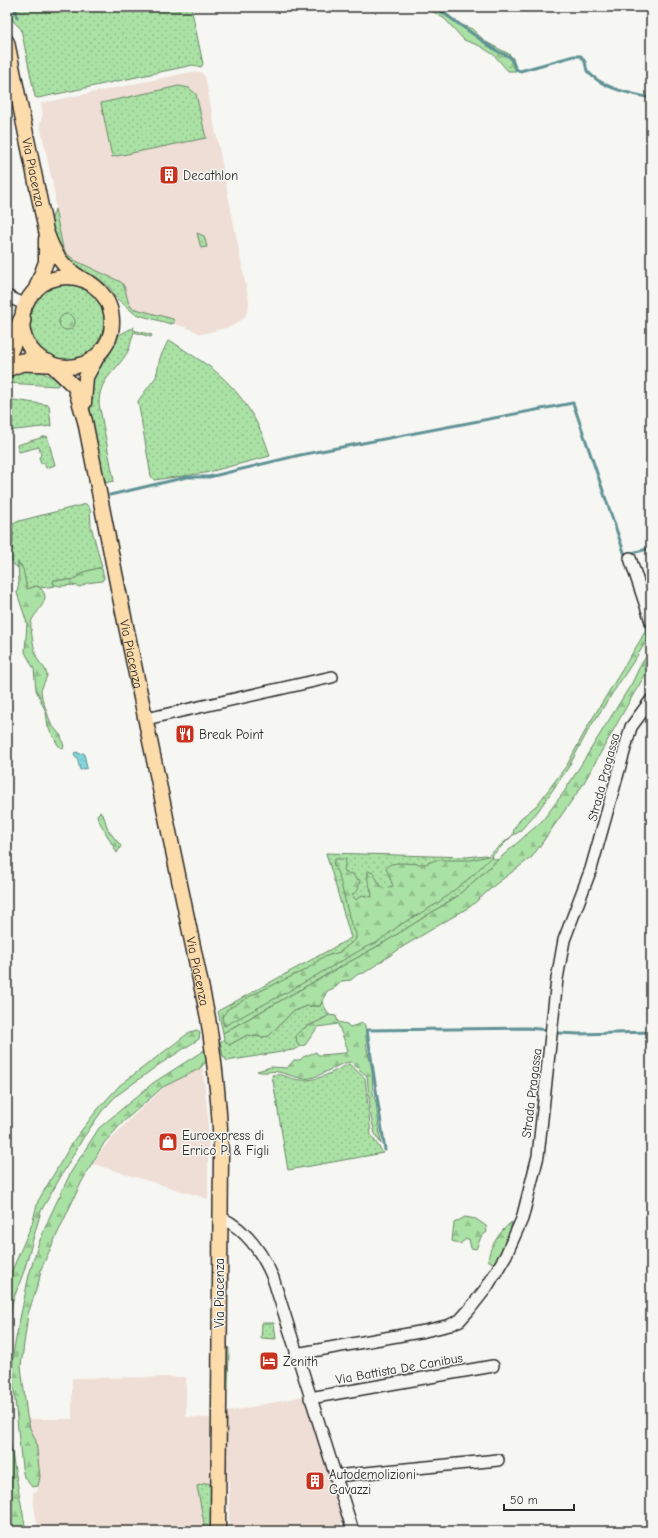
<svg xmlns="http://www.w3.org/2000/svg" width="658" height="1538" viewBox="0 0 658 1538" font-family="'Comic Neue',sans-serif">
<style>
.built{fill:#eeded5}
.grass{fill:url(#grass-dots);stroke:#6a8668}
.forest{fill:url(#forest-firs);stroke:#6a8668}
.water{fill:url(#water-ripples);stroke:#609295}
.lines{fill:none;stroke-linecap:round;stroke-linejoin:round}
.stream{stroke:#609295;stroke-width:3}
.minor-casing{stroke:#2b2b2b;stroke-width:14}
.major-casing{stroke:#2b2b2b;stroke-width:17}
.highway-casing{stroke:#2b2b2b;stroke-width:20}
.minor{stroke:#f6f6f2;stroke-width:11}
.major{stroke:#fddcac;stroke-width:14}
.highway{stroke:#fddcac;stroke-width:17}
.labels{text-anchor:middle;stroke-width:3;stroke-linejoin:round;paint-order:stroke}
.street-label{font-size:13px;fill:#2b2b2b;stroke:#f6f6f2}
.poi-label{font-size:13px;fill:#2b2b2b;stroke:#f6f6f2;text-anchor:start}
</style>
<defs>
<pattern id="grass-dots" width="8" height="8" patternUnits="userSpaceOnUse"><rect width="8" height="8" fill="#aae1a4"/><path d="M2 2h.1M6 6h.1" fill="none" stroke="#92c18d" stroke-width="1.8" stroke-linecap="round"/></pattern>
<pattern id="forest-firs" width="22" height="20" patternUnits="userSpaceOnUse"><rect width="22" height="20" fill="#aae1a4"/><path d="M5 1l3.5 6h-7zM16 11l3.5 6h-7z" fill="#92c18d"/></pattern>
<pattern id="water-ripples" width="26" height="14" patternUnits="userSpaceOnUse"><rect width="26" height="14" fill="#84d6db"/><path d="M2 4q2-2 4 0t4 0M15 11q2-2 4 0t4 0" fill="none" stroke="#72b8bc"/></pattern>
</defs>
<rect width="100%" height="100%" fill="#f6f6f2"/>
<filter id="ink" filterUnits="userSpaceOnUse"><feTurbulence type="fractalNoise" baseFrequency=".025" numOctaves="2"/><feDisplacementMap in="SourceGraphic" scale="8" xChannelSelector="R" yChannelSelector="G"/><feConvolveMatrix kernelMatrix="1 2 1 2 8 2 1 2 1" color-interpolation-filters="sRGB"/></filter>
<g filter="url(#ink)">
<!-- built -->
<g class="built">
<path d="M192,72H201L205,77L249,302L248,310L244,318L233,326L201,334L185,327L136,314L98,277L64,257L52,217L55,209V195L40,124L43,114L41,104L42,103Z"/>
<path d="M202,1063L208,1118V1199L93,1164L104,1147L132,1117L176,1077Z"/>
<path d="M186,1377V1417L210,1418L209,1531H38L33,1498V1492L38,1491L25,1419H72V1378Z"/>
<path d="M304,1396L343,1521L338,1530L229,1531V1482L226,1479L227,1412Z"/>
</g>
<!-- grass -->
<g class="grass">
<path d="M8,7H191L203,64L201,67L193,65L38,98L35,97L21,29L13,21Z"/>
<path d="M179,86L189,88L196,94L206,138L112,157L101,103Z"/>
<path d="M55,209L63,248L67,254L76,261L121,282C128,289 125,300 132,308L173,319L174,323L171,324L135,314L115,297L110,288L97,277L70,265L55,239L51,221Z"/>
<path d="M197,233L204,236L207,247L201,248Z"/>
<circle cx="67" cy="322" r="41"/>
<path d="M7,301C14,308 9,339 7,350Z"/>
<path d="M134,327L133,330L152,335L151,337L134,332C131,340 130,350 125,356C113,374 99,380 99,404L114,481L104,483L88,400L95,370L108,357L119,335Z"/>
<path d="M168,341H171C184,350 197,358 210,367C239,389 260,421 270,456L205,473L154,480L151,476L138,401L156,377L160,358Z"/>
<path d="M33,369L62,381L57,386L7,383V371Z"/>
<path d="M7,399L49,405L51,426L7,431Z"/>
<path d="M47,436L55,465L46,468L44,463L41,464L39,457L41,455L39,447L19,452L17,445Z"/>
<path d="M86,504L90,509L91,526L102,567L84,572L73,580H54L53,583L55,586L41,588L37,586L27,589L21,565L18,562V568L13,564L9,552L12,549L13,533L11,525L19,521Z"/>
<path d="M326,853L467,857L485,855L498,860L456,897L385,942L223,1033L218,1011L351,938Z"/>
<path d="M322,1002L329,1015C318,1023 306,1025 296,1035L297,1043L302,1046L293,1050L227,1061L223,1056L220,1042L224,1039L229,1045L247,1035L261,1037L269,1036L292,1012L307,1006H320Z"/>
<path d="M349,1064L365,1078L371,1135L383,1153L288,1170L272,1075C285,1073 290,1080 302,1080C319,1081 334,1071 349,1064Z"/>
<path d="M262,1323H274L276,1339L261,1338Z"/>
<path d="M228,1347L229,1349L228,1389L226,1387V1349Z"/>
<path d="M206,1483L210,1484L211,1490V1531H203L204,1523L197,1486Z"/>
</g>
<!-- forest -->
<g class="forest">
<path d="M425,7H440L457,23L472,29L486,42L509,54L513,58L516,71H508L494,55L480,46L464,40L445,19Z"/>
<circle cx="67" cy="322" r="8"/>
<path d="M7,516L13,533L12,549L9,552L7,542Z"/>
<path d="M18,562L23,569L27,589L37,586C57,598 33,612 31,623C30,628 35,656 38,660C42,666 46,668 47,676L41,690L42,698L51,724L61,736L64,747L61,748L58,745L48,727L46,712L36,690L34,669L25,652L27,623L17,593L19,582Z"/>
<path d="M98,568L102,569L104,578L102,581L87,583L80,587C70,582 60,590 53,583L54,580H73L84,572Z"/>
<path d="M646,621L649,626L650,636L589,729L568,768L538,811L519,832L513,835L473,875L438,903L400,925L376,943L366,947L289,991L224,1026L222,1017L228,1009L254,994L307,969L323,957L340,952L356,939V933L351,924L339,876L333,863L335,859H346L344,870L347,873L353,874L356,879L360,880L358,890L352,895L356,900L362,895L372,897C372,887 366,883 368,871L373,873L382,888L391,887L393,886L386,868L391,864L398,863L425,864L436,860H471L488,856L513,835L514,829L521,818L537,805L567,765L589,724L641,639L645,631Z"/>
<path d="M651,650V670L647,672L633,695L582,786L532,857L496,884L471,906L404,946L364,973L358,974L351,980L342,981L336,987L327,991L320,1006H307L292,1012L269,1036L261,1037L247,1035L229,1045L224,1039L223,1033L385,942L456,897L542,821L564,792L632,683L641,664Z"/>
<path d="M100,812L104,817L108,830L121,846L117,853L98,819L97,815Z"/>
<path d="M329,1015L336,1016L338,1022L347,1024L350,1027L363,1023L365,1025L367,1048L372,1070L373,1093L376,1102L381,1144L375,1134L371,1117L367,1076L351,1062C338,1063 327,1073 314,1077C302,1082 290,1074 278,1072C271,1070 265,1074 257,1071L271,1067L287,1068L294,1060H300L303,1057L316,1052L318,1055H321L345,1053L348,1050L338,1024L318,1027L305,1045L299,1046L297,1043L296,1035C304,1025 319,1023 329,1015Z"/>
<path d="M197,1030L200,1032L199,1039L157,1066L116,1096L102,1111L83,1138L41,1211L24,1271L12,1303L7,1354V1282L32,1224L38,1201L74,1140L98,1109L120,1085L190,1032Z"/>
<path d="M206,1049L207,1061L199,1069L163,1087L123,1122L104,1143L81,1183L41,1269L39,1281L28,1314L21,1366L27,1416L30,1428L36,1441L40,1477L38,1486L32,1487L24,1477L22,1468L12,1371L14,1348L29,1275L38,1245L50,1216L71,1172L99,1128L153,1083Z"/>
<path d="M465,1217L476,1219L486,1226L487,1232L481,1237L476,1249L471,1248L469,1239H466L460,1244L452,1241L454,1223Z"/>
<path d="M512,1222C514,1226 498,1261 493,1263L489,1261C486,1251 503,1227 512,1222Z"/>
<path d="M7,1426L26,1531H9Z"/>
</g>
<!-- water -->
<path class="water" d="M78,752V754L84,753L87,768L80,770L77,757H75L74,753Z"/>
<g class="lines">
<!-- stream -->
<g class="stream">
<path d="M15,7L17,17"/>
<path d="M435,7L497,51L510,57L516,69L520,71L574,56H581L585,62L587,71C603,89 629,93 651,98"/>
<path d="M110,495L187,477H209L300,455L573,403L626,558"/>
<path d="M632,553L651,548"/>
<path d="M644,615L647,634"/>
<path d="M558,1033L579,1034L651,1032"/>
<path d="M385,1150L367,1030L527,1028L549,1030"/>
</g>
<!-- minor casing -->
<g class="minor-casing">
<g id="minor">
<path d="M7,296L26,305"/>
<path d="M630,558L651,621"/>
<path d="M146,719L332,677"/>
<path d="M220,1217C246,1229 262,1252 273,1278L353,1531"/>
<path d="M296,1354L425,1331L450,1325L460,1320L469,1310L487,1287L506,1255L522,1219L538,1156L557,979L564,940L591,869L631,727L651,700"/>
<path d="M310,1398L493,1366"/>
<path d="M335,1476L498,1460"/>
</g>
</g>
<!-- major casing -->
<g class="major-casing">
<g id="major">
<path id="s1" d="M7,42L46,231C54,254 61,266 82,279"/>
<circle cx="67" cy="322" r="45"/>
<path d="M35,291L46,262V239"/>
<path id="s2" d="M52,365L75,387L85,421L118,588L208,1018C215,1064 220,1108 221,1154L218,1531"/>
<path d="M84,403L86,377L97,357"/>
</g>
</g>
<!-- highway casing -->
<g class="highway-casing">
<g id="highway">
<path d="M7,356L22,320"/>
<path d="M7,368L22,362L48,363"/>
</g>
</g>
<!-- minor -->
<use href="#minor" class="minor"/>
<!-- major -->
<use href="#major" class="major"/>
<!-- highway -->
<use href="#highway" class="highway"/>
</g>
</g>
<!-- icons -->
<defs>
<g id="building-square" transform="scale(1)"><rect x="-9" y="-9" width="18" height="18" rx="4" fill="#c8321e" stroke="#f6f6f2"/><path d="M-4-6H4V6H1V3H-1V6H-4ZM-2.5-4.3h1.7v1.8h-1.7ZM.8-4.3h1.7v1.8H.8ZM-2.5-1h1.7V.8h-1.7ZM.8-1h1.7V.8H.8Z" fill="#fff"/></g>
<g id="restaurant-square" transform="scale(1)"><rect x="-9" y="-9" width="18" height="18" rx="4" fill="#c8321e" stroke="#f6f6f2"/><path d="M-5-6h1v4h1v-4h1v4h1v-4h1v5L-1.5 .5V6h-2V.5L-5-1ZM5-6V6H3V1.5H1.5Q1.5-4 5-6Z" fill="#fff"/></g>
<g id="shop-square" transform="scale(1)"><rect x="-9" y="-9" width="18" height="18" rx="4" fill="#c8321e" stroke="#f6f6f2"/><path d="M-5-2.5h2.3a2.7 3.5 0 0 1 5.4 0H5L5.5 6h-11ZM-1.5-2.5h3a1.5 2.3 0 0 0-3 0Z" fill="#fff"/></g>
<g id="hotel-square" transform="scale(1)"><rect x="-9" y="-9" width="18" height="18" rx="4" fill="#c8321e" stroke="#f6f6f2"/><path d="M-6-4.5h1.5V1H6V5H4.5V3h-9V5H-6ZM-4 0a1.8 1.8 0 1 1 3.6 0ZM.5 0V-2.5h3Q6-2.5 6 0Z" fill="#fff"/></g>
</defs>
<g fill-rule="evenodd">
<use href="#building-square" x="169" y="175"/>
<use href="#restaurant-square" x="185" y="734"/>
<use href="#shop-square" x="168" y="1142"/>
<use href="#hotel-square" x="269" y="1361"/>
<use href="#building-square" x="315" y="1481"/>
</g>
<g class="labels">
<!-- street labels -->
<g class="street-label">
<text dy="5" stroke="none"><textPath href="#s1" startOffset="133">Via Piacenza</textPath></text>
<text dy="5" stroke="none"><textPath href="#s2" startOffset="305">Via Piacenza</textPath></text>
<text transform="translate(603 777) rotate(-75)" y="5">Strada Pragassa</text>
<text dy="5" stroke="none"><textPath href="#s2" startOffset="629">Via Piacenza</textPath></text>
<text transform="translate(531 1093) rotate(-83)" y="5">Strada Pragassa</text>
<text transform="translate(219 1293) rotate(-90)" y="5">Via Piacenza</text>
<text transform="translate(399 1368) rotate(-10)" y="5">Via Battista De Canibus</text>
</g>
<!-- poi labels -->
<g class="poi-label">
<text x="183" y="180">Decathlon</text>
<text x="199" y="739">Break Point</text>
<text x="182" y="1140">Euroexpress di<tspan x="182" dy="15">Errico P. &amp; Figli</tspan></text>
<text x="283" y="1366">Zenith</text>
<text x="329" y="1479">Autodemolizioni<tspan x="329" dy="15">Gavazzi</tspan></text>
</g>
</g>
<!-- margin -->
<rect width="658" height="1538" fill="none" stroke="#f6f6f2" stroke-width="24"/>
<rect x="12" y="12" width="634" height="1514" fill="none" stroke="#2b2b2b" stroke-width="1.5" filter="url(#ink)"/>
<!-- scale -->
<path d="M504 1504v6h70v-6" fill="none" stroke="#2b2b2b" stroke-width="2"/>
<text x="510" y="1504" font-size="12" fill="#2b2b2b" stroke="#f6f6f2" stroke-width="3" paint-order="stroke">50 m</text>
</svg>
